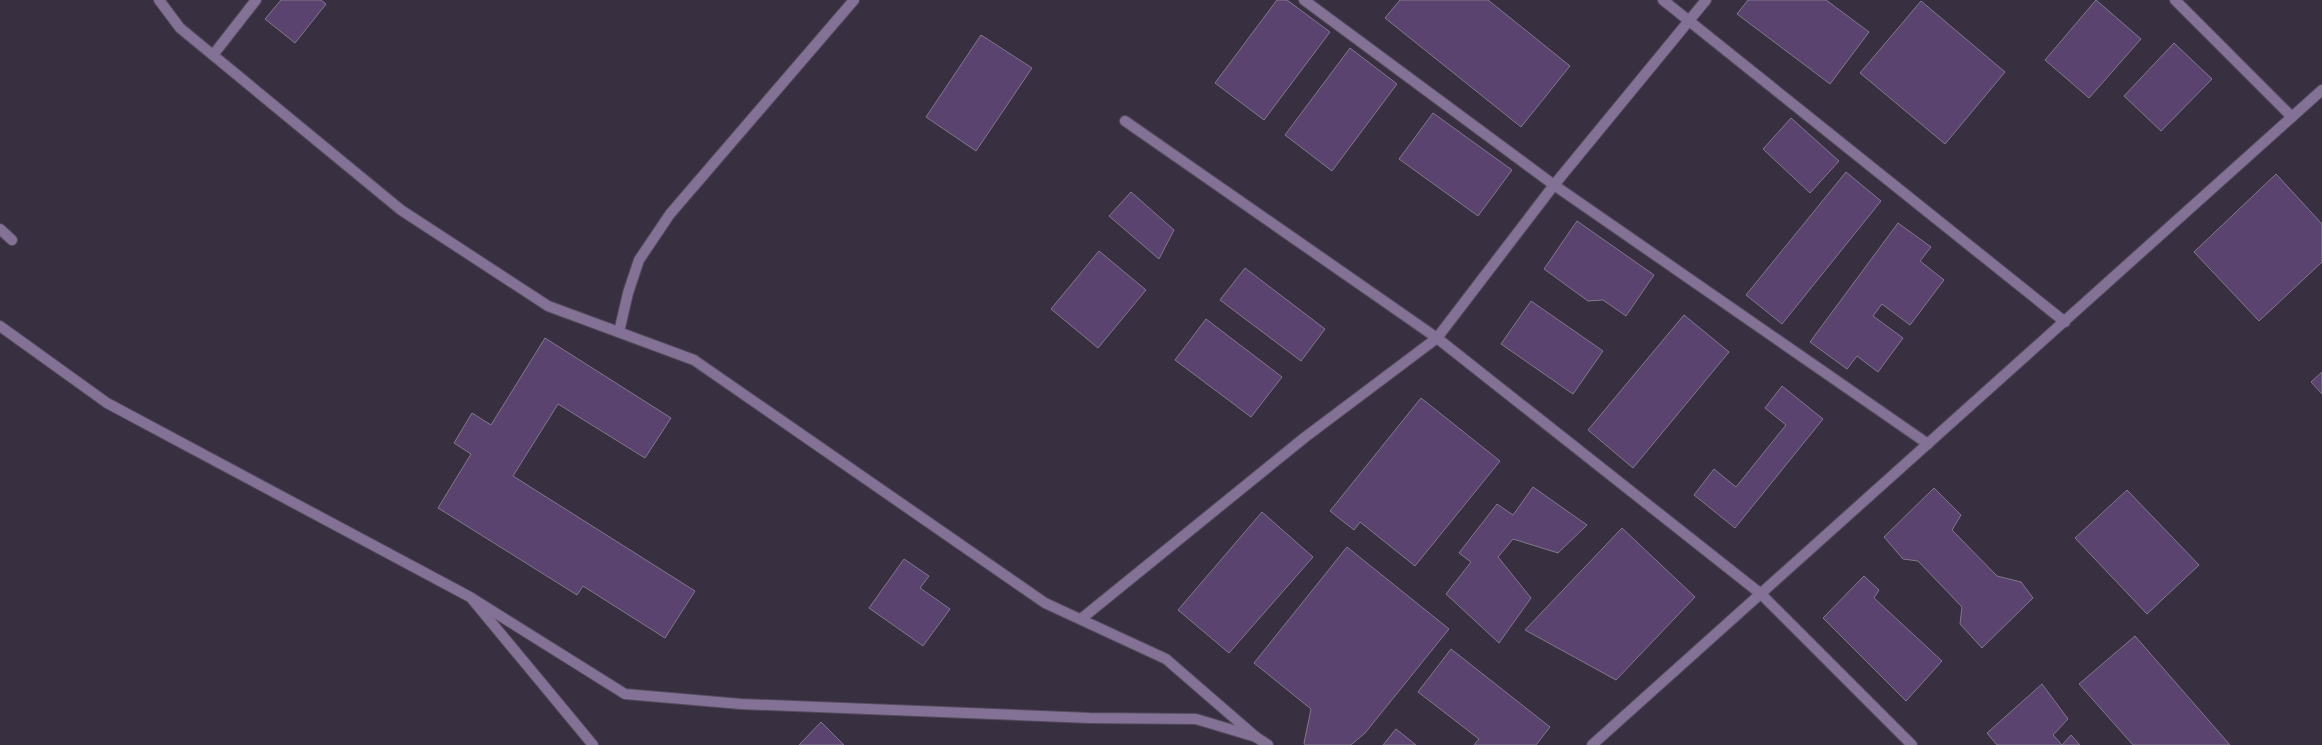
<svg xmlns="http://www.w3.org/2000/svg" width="2322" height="745" viewBox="0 0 2322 745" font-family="Bitter,serif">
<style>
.building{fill:#5a436e;stroke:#82778c}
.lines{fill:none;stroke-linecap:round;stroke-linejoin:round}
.minor-casing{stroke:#544c5d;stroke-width:12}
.tertiary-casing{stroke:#544c5d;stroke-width:12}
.minor{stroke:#847196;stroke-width:10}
.tertiary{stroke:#847196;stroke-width:10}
</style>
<rect width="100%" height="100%" fill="#382f41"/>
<!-- building -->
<g class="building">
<path d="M281,0H321L326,4L295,43L265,19Z"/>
<path d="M1277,0H1287L1330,32L1264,120L1215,83Z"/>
<path d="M1400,0H1488L1570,66L1521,127L1385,18Z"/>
<path d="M1748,0H1826L1869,32L1830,84L1737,14Z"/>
<path d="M2096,0L2141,39L2089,98L2045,60Z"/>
<path d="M1921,1L2005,72L1945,144L1860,73Z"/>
<path d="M981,35L1032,68L976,151L926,117Z"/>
<path d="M2174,43L2212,79L2161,131L2124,96Z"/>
<path d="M1350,48L1397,84L1332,171L1285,135Z"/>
<path d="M1433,113L1512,170L1478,216L1399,159Z"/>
<path d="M1791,118L1839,161L1810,193L1763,149Z"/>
<path d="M1846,172L1881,201L1782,324L1746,295Z"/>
<path d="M2276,174L2322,224V262L2259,321L2194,252Z"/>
<path d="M1131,192L1174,230L1159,259L1109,216Z"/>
<path d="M1577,221L1654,275L1626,316L1603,300L1588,301L1544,269Z"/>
<path d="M1898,223L1931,247L1920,261L1944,280L1910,325L1882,304L1873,316L1903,338L1878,372L1857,356L1847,369L1810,342Z"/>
<path d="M1099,251L1146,290L1098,348L1051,309Z"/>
<path d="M1245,268L1325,329L1301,361L1220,300Z"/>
<path d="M1531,301L1603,351L1573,394L1501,344Z"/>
<path d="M1684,315L1729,352L1633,468L1588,430Z"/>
<path d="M1206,319L1282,377L1251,417L1175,360Z"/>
<path d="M545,338L671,418L645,458L558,404L513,476L695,591L665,638L583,586L577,595L438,508L471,454L454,443L472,413L491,425Z"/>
<path d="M2322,372V394L2311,382Z"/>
<path d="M1782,386L1823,419L1735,528L1694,495L1714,469L1736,487L1786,425L1765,408Z"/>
<path d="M1421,398L1500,461L1415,566L1360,522L1354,530L1330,511Z"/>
<path d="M1533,487L1587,525L1558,553L1513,539L1498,557L1531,598L1499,643L1446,594L1471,562L1459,553L1497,504L1513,515Z"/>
<path d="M1934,488L1961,515L1952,530L1997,576L2021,582L2033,598L1982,648L1960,624L1962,607L1918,561L1903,559L1884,537Z"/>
<path d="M2127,490L2199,565L2147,614L2075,538Z"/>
<path d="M1262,512L1313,557L1229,653L1178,610Z"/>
<path d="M1622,528L1695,597L1616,680L1525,630Z"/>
<path d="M1347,547L1449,629L1365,733L1351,745H1305L1304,743L1311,709L1254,663Z"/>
<path d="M904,559L929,576L920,588L950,609L923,646L869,608Z"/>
<path d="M1864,576L1879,590L1874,598L1942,661L1906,701L1823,618Z"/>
<path d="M2135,636L2230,745H2133L2079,684Z"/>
<path d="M1451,649L1550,727L1536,745H1474L1479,739L1418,692Z"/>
<path d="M2042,684L2068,719L2053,735L2062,745L2071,735L2080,745H1997L1987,733Z"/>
<path d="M821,722L844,745H799Z"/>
<path d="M1396,729L1416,745H1383Z"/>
</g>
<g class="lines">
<!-- minor casing -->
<g class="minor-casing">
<g id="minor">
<path d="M159,0L180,28L401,210L548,306L694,360L1045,603L1166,659L1256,737"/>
<path d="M1304,0L1554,185L1928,444"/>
<path d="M1663,0L2065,322"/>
<path d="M2175,0L2292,117"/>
<path d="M213,55L256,0"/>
<path d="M1125,121L1437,338L1761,594L1912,745"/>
<path d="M0,229L12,240"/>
<path d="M619,332L628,293L639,260L670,214L854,0"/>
<path d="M472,599L593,745"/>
<path d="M1081,619L1304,438L1437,338L1554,185L1706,0"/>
</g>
</g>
<!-- tertiary casing -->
<g class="tertiary-casing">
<g id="tertiary">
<path d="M0,326L107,403L470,597L625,694L741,704L1090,718L1196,719L1256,737L1268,745"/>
<path d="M1592,745L2322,90"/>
</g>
</g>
<!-- minor -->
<use href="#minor" class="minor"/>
<!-- tertiary -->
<use href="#tertiary" class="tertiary"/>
</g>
</svg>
